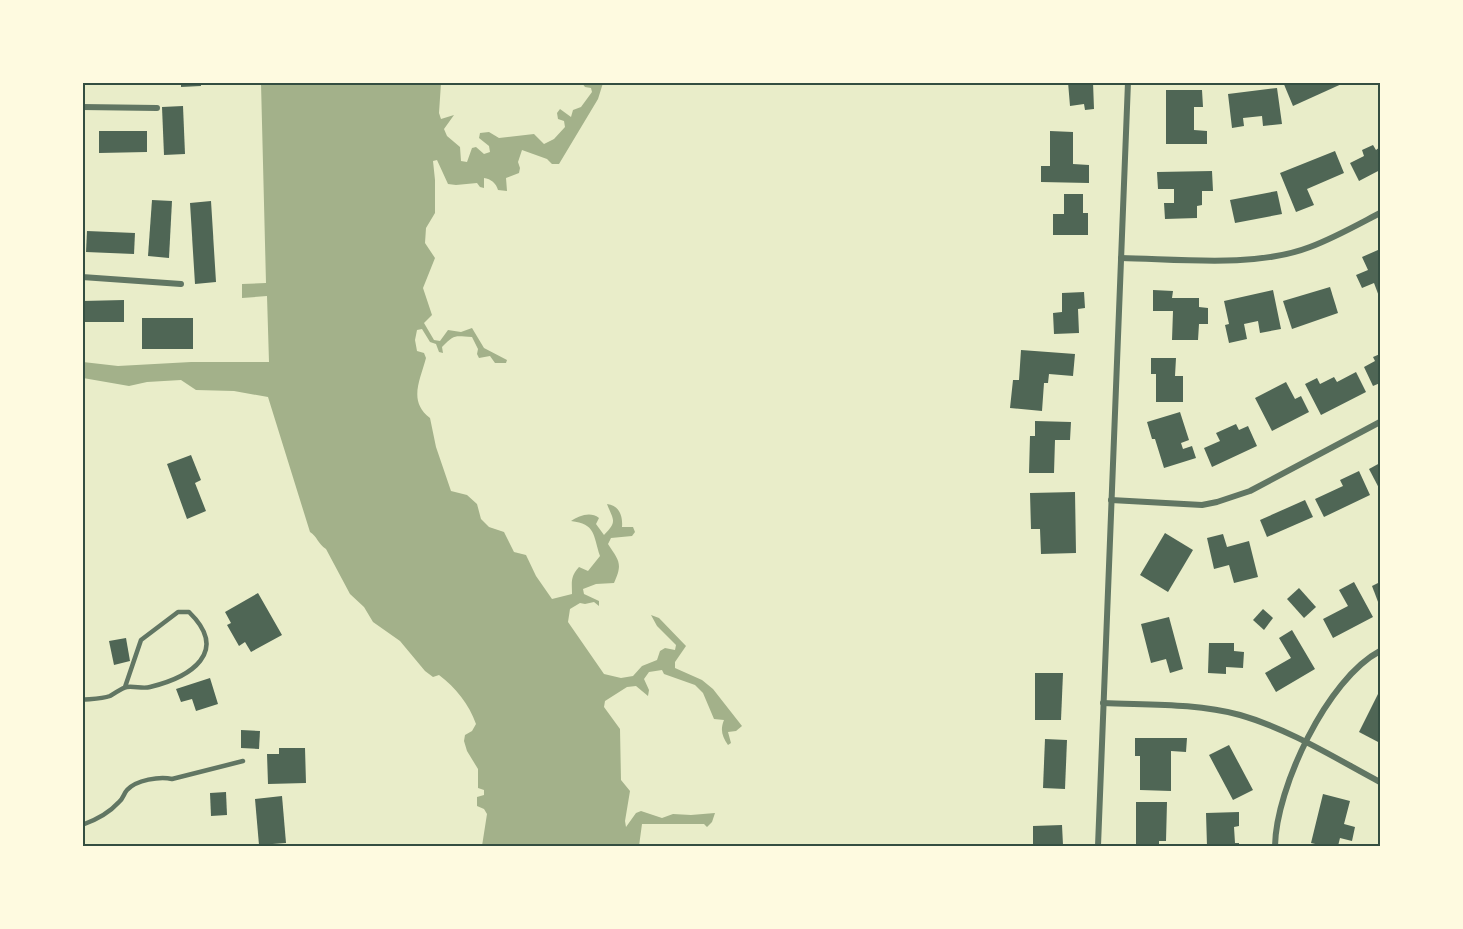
<svg xmlns="http://www.w3.org/2000/svg" width="1463" height="929" viewBox="0 0 1463 929" font-family="'PT Serif',serif">
<style>
.water{fill:#a3b18a}
.building{fill:#4f6655}
.lines{fill:none;stroke-linecap:round;stroke-linejoin:round}
.service{stroke:#617663;stroke-width:4.5}
.minor{stroke:#617663;stroke-width:6}
.neatline{fill:none;stroke:#344e41;stroke-width:2}
</style>
<rect width="100%" height="100%" fill="#e9edc9"/>
<!-- water -->
<path class="water" d="M261,83H441L439,113L441,119L454,115L444,129L447,136L460,147L461,161L467,162L472,148L476,147L484,154L490,152L489,146L479,138L480,133L489,132L499,138L534,134L544,144L554,139L565,127L564,121L558,119L557,113L560,109L571,117L573,110L581,107L592,92L591,88L585,87L582,83H603L598,99L559,164H552L547,159L522,150L518,162L520,168L519,173L506,178L507,191L498,190C496,183 491,179 484,178V188L480,187L477,183L456,185L448,184L437,160L433,161L435,180V213L426,228L425,243L435,258L423,288L432,315L424,323L434,340L440,341L448,330L461,332L472,328L484,348L507,360L506,363H495L490,356L479,358L477,354L478,349L472,337C454,336 455,334 442,347L443,353L439,352L436,344L430,342L422,329L417,330L415,340L417,351L424,353L426,358C420,381 408,401 430,418L436,447L451,491L467,495L477,504L481,519L489,527L504,532L514,552L526,555L536,576L552,599L572,594C572,582 570,577 579,567L588,571L600,556C593,535 596,524 571,521C579,516 590,511 599,518L596,524L604,535C618,521 613,520 607,504C619,505 623,516 622,527H633L635,532L632,536L611,538L608,544C619,561 623,563 614,583L596,584L583,589L584,594L599,601V606L594,602L585,604L580,603L570,609L568,622L604,674L621,678L633,676L642,666L657,660L660,651L665,648L675,650L676,645L657,626L651,615L659,618L686,646L675,662V668L702,680L713,689L742,726L736,731L728,732L731,743L728,745C722,736 720,730 724,720L714,719L703,693L695,685L664,674L662,670L649,672L644,679L649,690L648,696L636,686L627,687L605,701L604,707L620,729L621,780L630,791L625,821L626,827L636,813L641,811L662,818L673,814L691,815L715,813L712,822L707,827L704,824H642L639,846H482L487,814L484,809L477,806V797L484,795V790L478,788V769L467,751L464,741L465,735L472,731L476,724C469,704 456,688 439,675L433,677L425,671L400,641L373,622L364,607L350,594L326,549C318,544 317,536 310,532L268,397L234,391L196,390L181,380L147,382L129,386L83,378V362L118,366L191,362H269L267,296L242,298V284L266,283Z"/>
<!-- building -->
<g class="building">
<path d="M181,82H201V86L181,87Z"/>
<path d="M1068,82H1093L1094,109L1085,110L1084,104L1070,106Z"/>
<path d="M1283,82H1346L1293,106Z"/>
<path d="M1277,88L1282,124L1263,126L1262,116L1243,118L1244,126L1232,128L1228,94Z"/>
<path d="M1166,90H1202L1203,107H1194V130L1207,131V144H1166Z"/>
<path d="M183,106L185,154L164,155L162,107Z"/>
<path d="M99,131H147V152L99,153Z"/>
<path d="M1050,131L1073,132V164L1089,165V183L1041,182V166H1050Z"/>
<path d="M1373,145L1376,150L1380,147V170L1359,181L1350,163L1364,156L1362,150Z"/>
<path d="M1335,151L1344,173L1307,189L1314,205L1296,212L1280,173Z"/>
<path d="M1212,171L1213,191H1202V205L1197,206V218L1165,219L1164,203H1174V189H1158L1157,172Z"/>
<path d="M1277,191L1282,214L1235,223L1230,200Z"/>
<path d="M1064,194H1083V213H1088V235H1053V214H1064Z"/>
<path d="M152,200L172,201L169,258L148,256Z"/>
<path d="M211,201L216,282L195,284L190,203Z"/>
<path d="M87,231L135,233L134,254L86,252Z"/>
<path d="M1378,250L1380,255V299L1374,283L1362,288L1356,275L1368,270L1362,257Z"/>
<path d="M1330,287L1338,313L1292,329L1283,301Z"/>
<path d="M1153,290L1173,291L1172,298H1199V307L1208,308V324H1199L1198,340H1172L1173,311H1153Z"/>
<path d="M1273,290L1281,329L1260,333L1258,321L1244,324L1247,339L1229,343L1225,325L1229,324L1224,301Z"/>
<path d="M1084,292L1085,308L1078,309L1079,333L1054,334L1053,313L1062,312V293Z"/>
<path d="M124,300V322H82V301Z"/>
<rect x="142" y="318" width="51" height="31"/>
<path d="M1021,350L1075,354L1073,376L1049,374L1048,383H1044L1042,411L1010,408L1013,380H1019Z"/>
<path d="M1380,354V383L1373,386L1364,367L1375,361L1373,357Z"/>
<path d="M1151,358H1176L1175,376H1183V402H1156V374H1151Z"/>
<path d="M1356,372L1366,392L1321,415L1305,384L1317,378L1320,384L1334,377L1337,382Z"/>
<path d="M1286,382L1295,399L1301,396L1309,412L1272,431L1255,398Z"/>
<path d="M1180,412L1189,440L1181,443L1183,449L1192,446L1196,458L1164,468L1155,439H1152L1147,422Z"/>
<path d="M1035,421L1071,422L1070,440H1055L1054,473H1029L1030,436H1035Z"/>
<path d="M1236,424L1239,430L1248,426L1257,446L1212,467L1204,448L1220,441L1216,433Z"/>
<path d="M191,455L201,480L195,483L206,511L187,519L167,464Z"/>
<path d="M1380,463V490L1369,469Z"/>
<path d="M1359,471L1370,495L1324,517L1315,499L1343,486L1340,480Z"/>
<path d="M1075,492L1076,553L1041,554L1040,529H1031L1030,493Z"/>
<path d="M1305,500L1313,517L1267,537L1260,520Z"/>
<path d="M1165,533L1193,550L1168,592L1140,575Z"/>
<path d="M1223,534L1227,547L1249,541L1258,577L1234,583L1229,565L1214,569L1207,538Z"/>
<path d="M1354,582L1373,617L1333,638L1323,619L1348,606L1339,590Z"/>
<path d="M1380,582V607L1372,586Z"/>
<path d="M1299,588L1316,607L1304,618L1287,599Z"/>
<path d="M258,593L282,635L251,652L245,642L239,646L227,625L231,623L225,612Z"/>
<path d="M1263,609L1273,618L1264,630L1253,620Z"/>
<path d="M1169,617L1183,669L1170,673L1166,659L1151,663L1141,624Z"/>
<path d="M1292,630L1315,669L1276,692L1265,673L1291,658L1279,638Z"/>
<path d="M126,638L130,661L114,665L109,641Z"/>
<path d="M1209,643H1234V651L1244,652L1243,668L1226,667V674L1208,673Z"/>
<path d="M1035,673H1063L1061,720H1035Z"/>
<path d="M210,678L218,704L196,711L192,699L181,702L176,689Z"/>
<path d="M1380,690V743L1359,732Z"/>
<path d="M241,730L260,731L259,749L241,748Z"/>
<path d="M1135,738H1187L1186,752L1171,751V791L1140,790V756H1135Z"/>
<path d="M1045,739L1067,740L1065,789L1043,788Z"/>
<path d="M1229,745L1253,790L1233,800L1209,755Z"/>
<path d="M279,748H305L306,783L268,784L267,754H279Z"/>
<path d="M226,792L227,815L211,816L210,793Z"/>
<path d="M1323,794L1350,801L1344,824L1355,827L1352,841L1340,838L1338,846H1324L1311,843Z"/>
<path d="M282,796L286,843L259,845L255,799Z"/>
<path d="M1136,802H1167L1166,841H1159V846H1136Z"/>
<path d="M1239,812V826L1234,827L1235,843H1239V846H1207L1206,813Z"/>
<path d="M1062,825L1063,845H1060V846H1033V826Z"/>
</g>
<g class="lines">
<!-- service -->
<g class="service">
<path d="M82,700C91,699 102,699 110,696C116,693 121,688 127,687C135,686 143,689 150,687C191,677 230,652 189,612H178L141,640L125,687"/>
<path d="M82,825C96,820 110,812 119,802C123,799 124,793 127,790C136,780 160,776 172,779L243,761"/>
</g>
<!-- minor -->
<g class="minor">
<path d="M82,107L157,108"/>
<path d="M1121,258C1179,259 1256,268 1310,247C1334,238 1357,225 1380,213"/>
<path d="M82,277L181,284"/>
<path d="M1111,500L1202,505L1217,502L1250,491L1380,422"/>
<path d="M1103,703C1148,705 1196,703 1240,715C1289,729 1335,758 1380,782"/>
<path d="M1098,846L1128,82"/>
<path d="M1275,846C1276,788 1327,679 1380,651"/>
</g>
</g>
<!-- border -->
<rect width="1463" height="929" fill="none" stroke="#fefae0" stroke-width="168"/>
<rect x="84" y="84" width="1295" height="761" class="neatline"/>
</svg>
